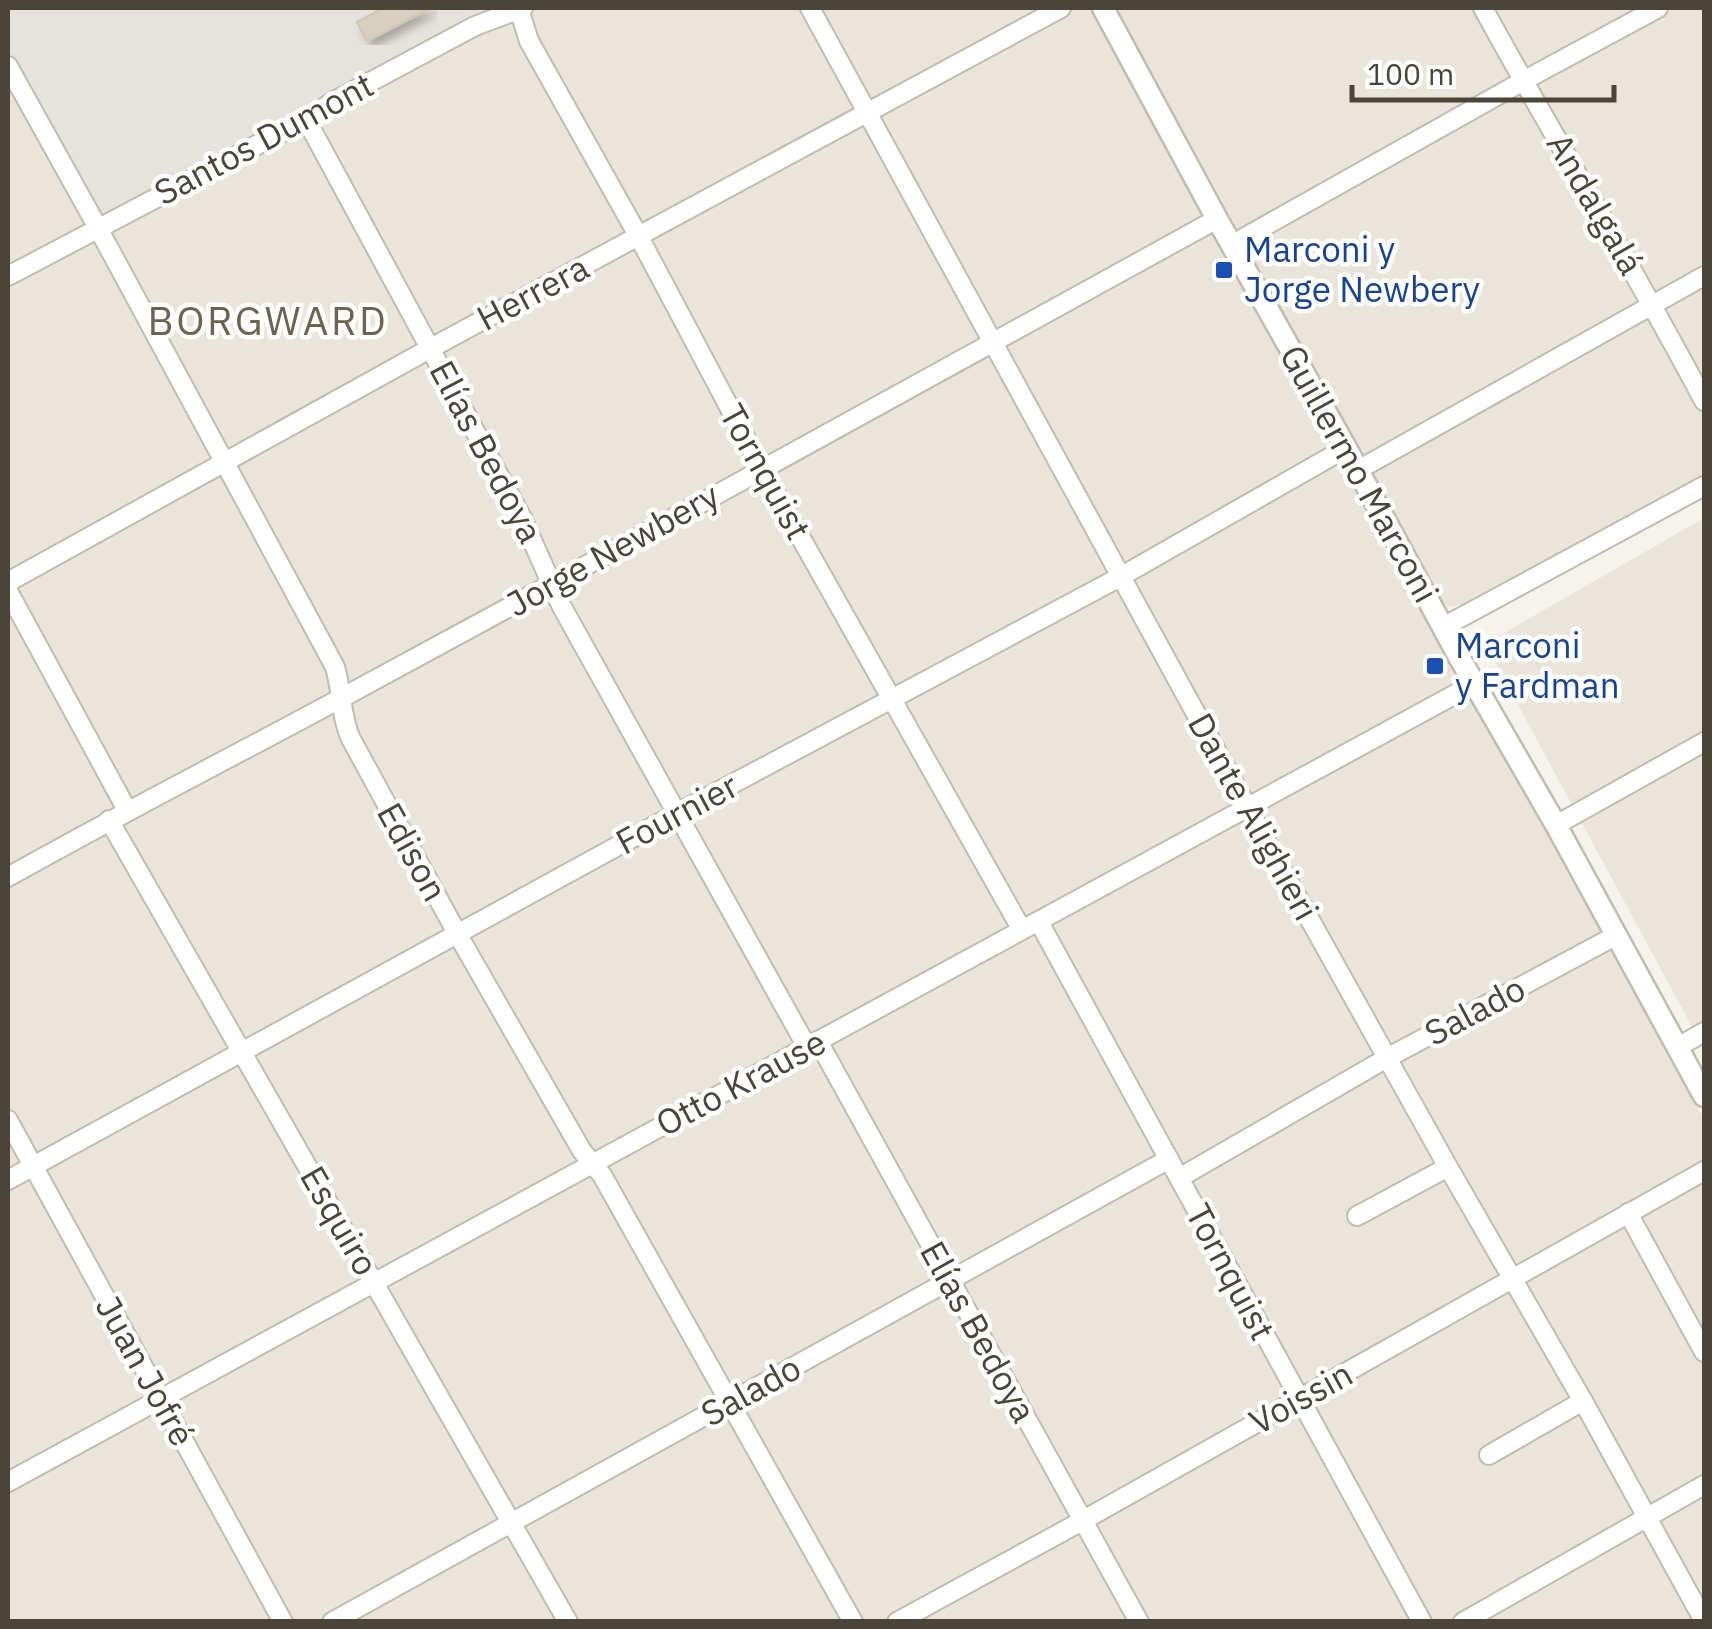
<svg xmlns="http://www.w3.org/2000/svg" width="1712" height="1629" viewBox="0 0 1712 1629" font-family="'IBM Plex Sans',sans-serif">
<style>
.residential{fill:#eae5da}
.industrial{fill:#e6e2dd}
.building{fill:#d8cfc1;stroke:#d3c7b4;stroke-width:2.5;filter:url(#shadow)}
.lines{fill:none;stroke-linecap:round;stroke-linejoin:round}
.minor-casing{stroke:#c2bbae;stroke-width:22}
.tertiary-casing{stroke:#c2bbae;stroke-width:25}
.minor{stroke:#fff;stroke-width:18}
.tertiary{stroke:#fff;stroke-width:20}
.transit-dot{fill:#1a4fb4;stroke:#fff;stroke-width:4}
.labels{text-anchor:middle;stroke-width:9;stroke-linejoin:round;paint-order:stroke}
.street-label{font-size:35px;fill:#4b4439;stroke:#fff}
.transit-label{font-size:35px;fill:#164399;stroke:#fff;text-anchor:start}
.quarter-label{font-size:40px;letter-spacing:2.5px;fill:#6e6250;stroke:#fff}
</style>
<defs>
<filter id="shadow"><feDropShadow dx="6" dy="6" stdDeviation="5" flood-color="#0004"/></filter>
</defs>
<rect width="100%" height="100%" fill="#f6f3ec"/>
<!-- residential -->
<g class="residential">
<path d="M8,8H1097L1704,1119V1621L8,1622Z"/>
<path d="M1117,8H1704V475L1466,603L1450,607L1440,601Z"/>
<path d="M1704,518V1049L1485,644Z"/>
</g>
<!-- industrial -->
<path class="industrial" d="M8,8H523L98,228L8,66Z"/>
<!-- building -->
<path class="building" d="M384,8H430L367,41L357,22Z"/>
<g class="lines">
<!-- minor casing -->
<g class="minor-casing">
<g id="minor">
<path d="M810,8L1247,807L1448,1167L1583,1401L1704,1621"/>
<path d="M1483,8C1555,140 1634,268 1704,401"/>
<path d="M519,9L529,41L639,237L762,469L1022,930"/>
<path d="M8,66L98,228L335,667C342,690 341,718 351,739L458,935L582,1151L602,1175L853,1622"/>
<path d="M307,121L522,518L562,607L807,1047"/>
<path d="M1231,245L1523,81L1658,8"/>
<path d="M8,276L276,135L307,121L329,104L475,26L523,8"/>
<path d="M1358,470L1704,276"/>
<path d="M8,582L431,348L1061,8"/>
<path d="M8,591L127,810"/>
<path d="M1443,627L1704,486"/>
<path d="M109,820L568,1622"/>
<path d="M1556,825L1704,742"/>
<path d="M8,877C120,814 234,756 347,695C638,538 928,380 1217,219"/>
<path d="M1039,922L1422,1622"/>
<path d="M818,1041L1139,1622"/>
<path d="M1678,1047L1704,1032"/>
<path d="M8,1120L283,1622"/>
<path d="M1179,1178L1387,1058L1617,935"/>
<path d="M8,1180L676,814L1120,577L1346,448"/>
<path d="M1628,1213L1704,1352"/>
<path d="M1357,1216L1448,1167"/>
<path d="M1489,1455L1583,1401"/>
<path d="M8,1482L1474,684"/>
<path d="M332,1622L1169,1159"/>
<path d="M897,1622L1082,1521L1704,1171"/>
<path d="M1463,1622L1704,1485"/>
</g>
</g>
<!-- tertiary casing -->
<g class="tertiary-casing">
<path id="tertiary" d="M1103,8L1217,219L1346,448L1459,657L1556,825L1704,1096"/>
</g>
<!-- minor -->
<use href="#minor" class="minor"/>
<!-- tertiary -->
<use href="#tertiary" class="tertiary"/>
</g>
<!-- markers -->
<g class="transit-dot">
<rect x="1214" y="260" width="20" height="20" rx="5"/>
<rect x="1425" y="656" width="20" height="20" rx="5"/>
</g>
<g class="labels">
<!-- street labels -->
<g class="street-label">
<text transform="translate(264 139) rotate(-28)" y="12">Santos Dumont</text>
<text transform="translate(1595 204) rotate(60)" y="12">Andalgalá</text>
<text transform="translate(533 293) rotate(-28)" y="12">Herrera</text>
<text transform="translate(486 452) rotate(62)" y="12">Elías Bedoya</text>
<text transform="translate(765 472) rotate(61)" y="12">Tornquist</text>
<text transform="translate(1359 474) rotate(61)" y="12">Guillermo Marconi</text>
<text transform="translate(613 550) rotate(-29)" y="12">Jorge Newbery</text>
<text transform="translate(677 814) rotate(-28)" y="12">Fournier</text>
<text transform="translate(1253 817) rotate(61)" y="12">Dante Alighieri</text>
<text transform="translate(412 852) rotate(61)" y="12">Edison</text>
<text transform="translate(1475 1011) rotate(-28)" y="12">Salado</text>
<text transform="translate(741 1083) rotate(-28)" y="12">Otto Krause</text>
<text transform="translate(339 1221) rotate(60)" y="12">Esquiro</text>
<text transform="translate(1230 1272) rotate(62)" y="12">Tornquist</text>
<text transform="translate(978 1332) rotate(61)" y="12">Elías Bedoya</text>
<text transform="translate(145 1371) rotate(61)" y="12">Juan Jofré</text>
<text transform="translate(751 1391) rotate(-29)" y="12">Salado</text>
<text transform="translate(1301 1398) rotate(-29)" y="12">Voissin</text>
</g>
<!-- transit labels -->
<g class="transit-label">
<text x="1244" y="262">Marconi y<tspan x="1244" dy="40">Jorge Newbery</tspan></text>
<text x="1455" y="658">Marconi<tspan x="1455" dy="40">y Fardman</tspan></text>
</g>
<!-- quarter labels -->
<g class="quarter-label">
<text x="268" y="335">BORGWARD</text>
</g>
</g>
<!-- border -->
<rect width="1712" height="1629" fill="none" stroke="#4b4439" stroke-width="20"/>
<!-- scale -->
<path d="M1352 85v15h262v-15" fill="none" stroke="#4b4439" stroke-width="5"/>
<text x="1367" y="85" font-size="30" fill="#4b4439" stroke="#ffffff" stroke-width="8" paint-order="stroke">100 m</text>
</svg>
